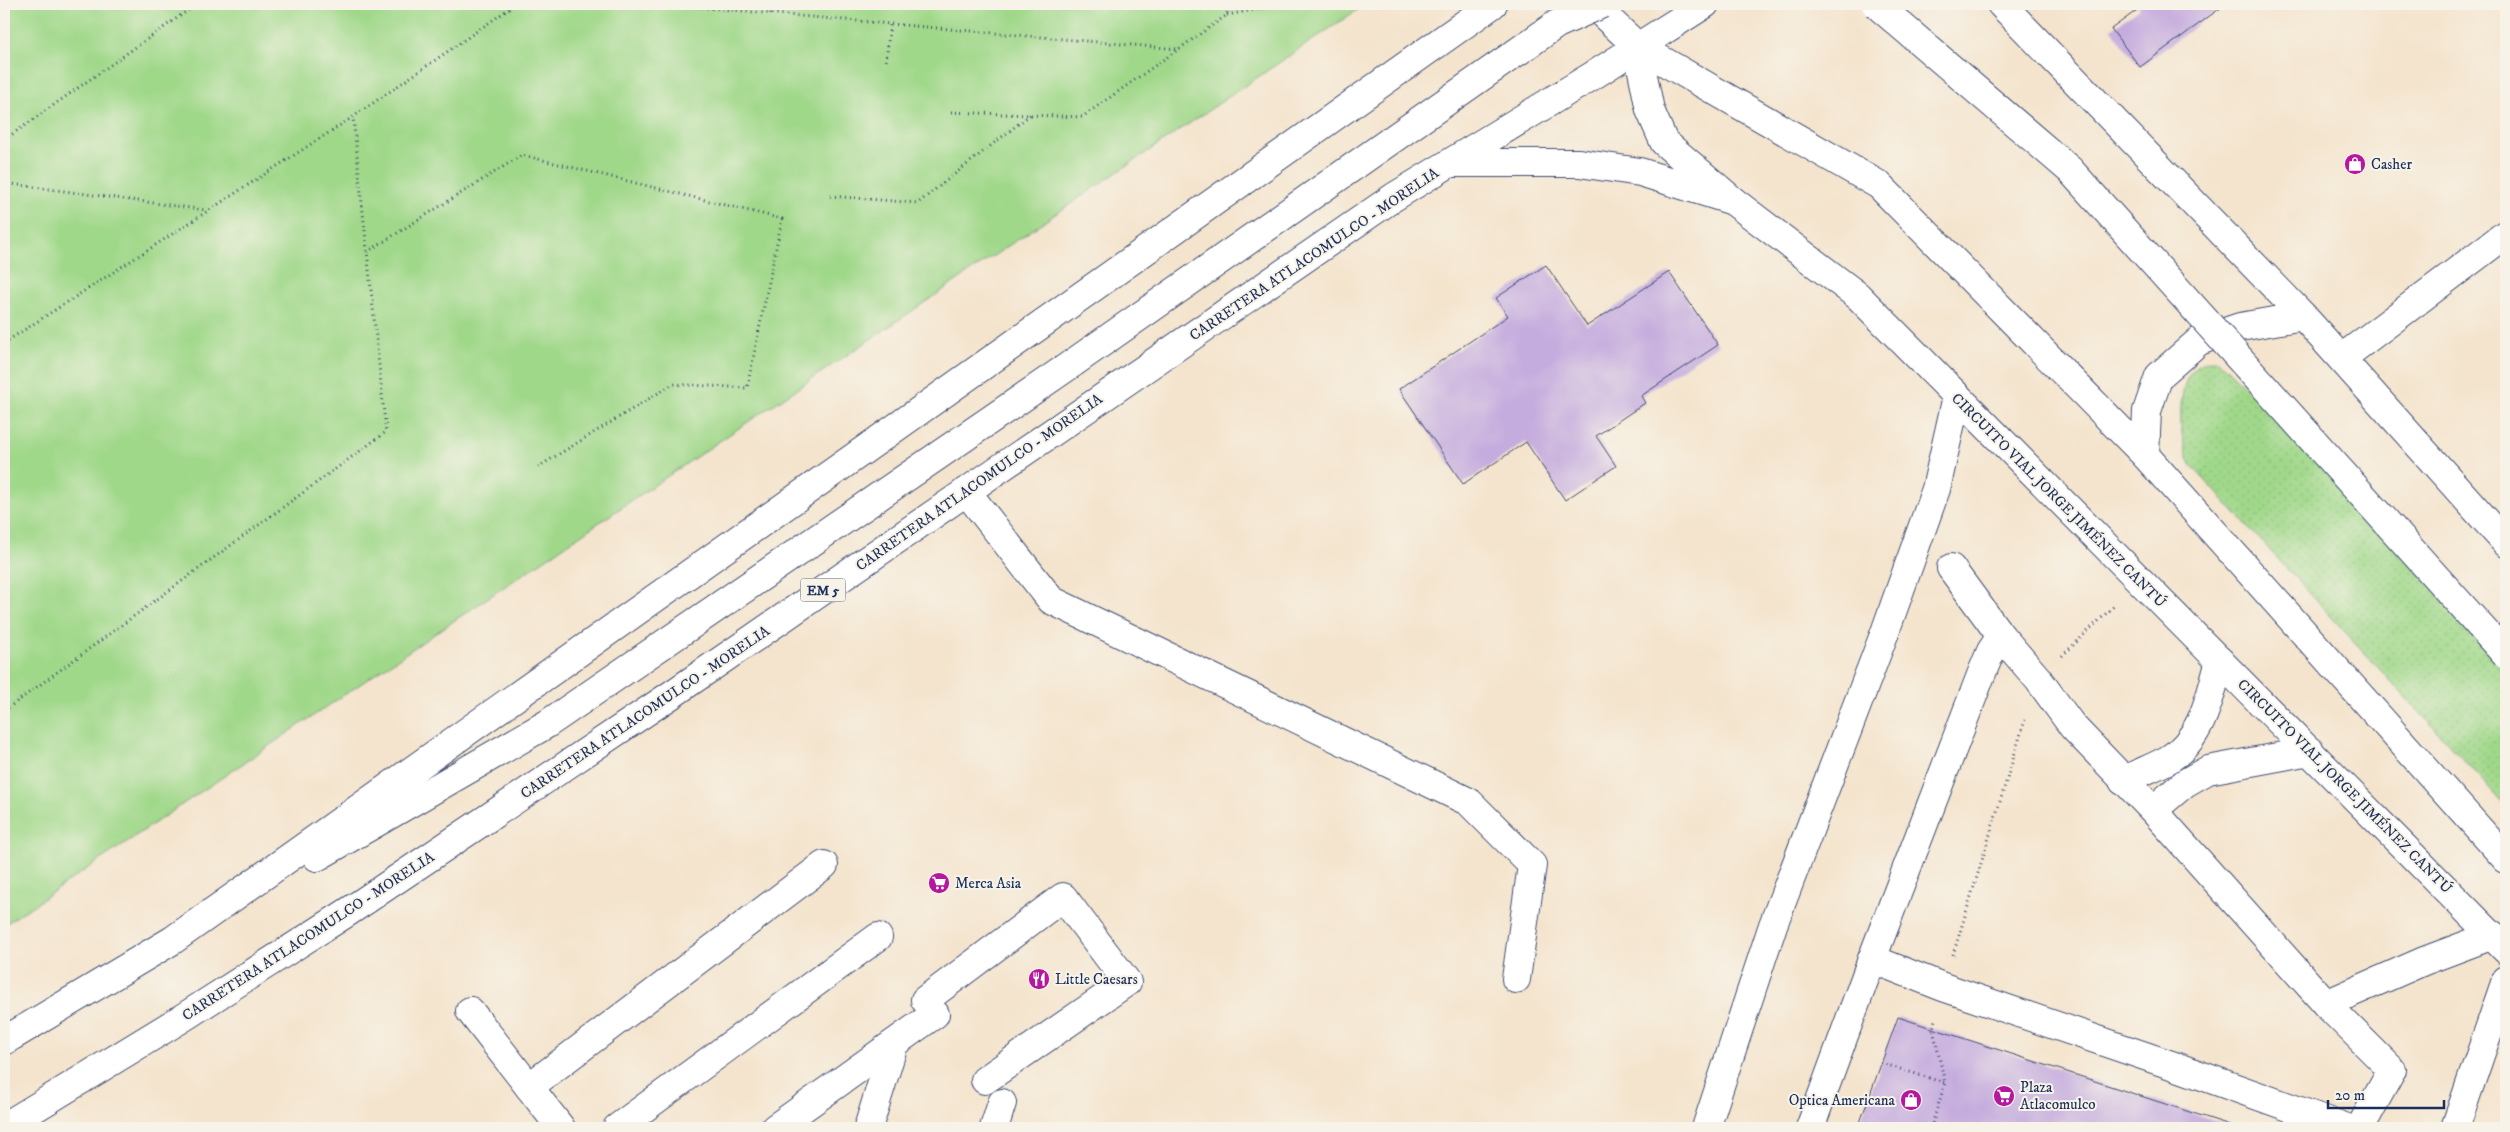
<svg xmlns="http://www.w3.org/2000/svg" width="2510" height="1132" viewBox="0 0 2510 1132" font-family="'IM FELL DW Pica',serif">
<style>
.grass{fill:url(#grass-dots);stroke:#5e8474}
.green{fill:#a0d88a;stroke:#5e8474}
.building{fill:#c5acde}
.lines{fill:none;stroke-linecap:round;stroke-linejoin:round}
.minor-casing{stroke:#3c4a6f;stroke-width:30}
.major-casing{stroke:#3c4a6f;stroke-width:30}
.path{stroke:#3c4a6f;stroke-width:3;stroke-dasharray:1 4;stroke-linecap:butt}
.minor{stroke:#fff;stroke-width:28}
.major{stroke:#fff;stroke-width:28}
.major-bridge-casing{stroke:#3c4a6f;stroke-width:30;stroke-linecap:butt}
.major-bridge{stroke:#fff;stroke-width:28}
.labels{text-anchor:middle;stroke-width:4;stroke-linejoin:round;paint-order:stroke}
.shield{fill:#f7f3e8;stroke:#5d6a87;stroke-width:1}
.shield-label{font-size:14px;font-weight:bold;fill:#1b2f5e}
.poi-label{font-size:15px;fill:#1b2f5e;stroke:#f7f3e8;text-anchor:start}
.street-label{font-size:15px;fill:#1b2f5e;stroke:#f7f3e8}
</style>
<defs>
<pattern id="grass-dots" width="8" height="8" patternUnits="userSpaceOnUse" patternTransform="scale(1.25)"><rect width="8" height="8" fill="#a0d88a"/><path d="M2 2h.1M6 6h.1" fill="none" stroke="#89ba7a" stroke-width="1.8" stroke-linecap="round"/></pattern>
</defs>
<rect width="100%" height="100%" fill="#f7f3e8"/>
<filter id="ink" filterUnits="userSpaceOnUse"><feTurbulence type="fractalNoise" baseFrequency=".02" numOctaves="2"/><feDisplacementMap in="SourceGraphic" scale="10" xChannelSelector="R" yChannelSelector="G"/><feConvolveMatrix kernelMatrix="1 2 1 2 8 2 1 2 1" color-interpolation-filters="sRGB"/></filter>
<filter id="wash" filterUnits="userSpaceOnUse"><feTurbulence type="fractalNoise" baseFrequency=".0096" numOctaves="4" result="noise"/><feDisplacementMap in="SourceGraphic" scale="20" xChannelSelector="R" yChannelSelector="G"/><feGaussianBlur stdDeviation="1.12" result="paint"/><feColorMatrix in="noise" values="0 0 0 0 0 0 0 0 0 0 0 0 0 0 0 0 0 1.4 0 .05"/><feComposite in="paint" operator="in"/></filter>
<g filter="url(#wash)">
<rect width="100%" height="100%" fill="#f4e4cd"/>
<!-- grass -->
<path class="grass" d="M2217,359L2328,469L2506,672V806L2192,466C2178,445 2175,385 2195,367C2200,362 2211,361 2217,359Z"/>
<!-- green -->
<path class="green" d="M4,4H1366L4,925Z"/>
<g id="blocks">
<!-- building -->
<g class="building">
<path d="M2137,4H2226L2140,67L2111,29L2140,8Z"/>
<path d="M1546,265L1587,326L1669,272L1718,345L1641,396L1645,403L1596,436L1616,466L1565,500L1526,442L1463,484L1399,389L1508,316L1496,298Z"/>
<path d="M1898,1017L2239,1128H1858Z"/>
</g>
</g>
</g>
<g filter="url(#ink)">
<use href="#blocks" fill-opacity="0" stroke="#3c4a6f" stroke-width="1"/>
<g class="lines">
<!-- minor casing -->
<g class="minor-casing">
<g id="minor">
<path d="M2001,4L2303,316L2506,543"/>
<path d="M1637,46L1650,110L1664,142L1733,201L1858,296L2506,950"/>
<path d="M2342,358L2506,234"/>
<path d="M966,491L1051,600L1469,802L1532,865L1516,979"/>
<path d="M1951,568L2001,636"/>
<path d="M2123,781C2138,773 2155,767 2169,759C2203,738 2210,695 2220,661"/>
<path d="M2153,810L2185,783L2208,770L2310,751"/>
<path d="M1872,959L1943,987L2183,1069L2347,1128"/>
<path d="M925,1000L1063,897L1127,982L985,1080"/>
<path d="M2326,1004L2424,961L2493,935"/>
<path d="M470,1011L561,1128"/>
<path d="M529,1087L824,865"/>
<path d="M617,1128L878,937"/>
<path d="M775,1128L935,1014"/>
<path d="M868,1128L894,1044"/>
<path d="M994,1128L1002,1103"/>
<path d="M1706,1128L1773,925L1885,632L1936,489L1957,396"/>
<path d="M1810,1128L1872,959L1981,675L1991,651L2001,636L2038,679L2073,727L2153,810L2326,1004L2392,1070L2360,1128"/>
<path d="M2455,1128L2506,980"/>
</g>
</g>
<!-- major casing -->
<g class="major-casing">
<g id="major">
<path d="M1592,4L1637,46L1879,185L2145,455L2506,859"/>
<path d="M1452,163H1579L1640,172L1733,201"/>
<path d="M2145,455L2147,411L2159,376L2199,341L2240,327L2303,316"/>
<path d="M317,857L547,724L1073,363"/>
<path d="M4,1041L173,940L1493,4"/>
<path d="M4,1127L184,1017L348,912L671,695L1394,197L1597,73L1705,4"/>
</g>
</g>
<!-- path -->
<g class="path">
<path d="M662,4L1178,49"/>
<path d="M770,14L785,4"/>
<path d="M1227,15L1285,4"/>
<path d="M886,61L890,25"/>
<path d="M951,112L1082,117L1227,15L1228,4"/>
<path d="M4,140L197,4"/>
<path d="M4,183L206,210"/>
<path d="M830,196L918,203L1031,114"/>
<path d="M367,252L522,155L782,219L747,388L673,384L538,467"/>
<path d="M4,343L353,117L516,4"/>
<path d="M2062,656L2115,605"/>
<path d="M4,711L386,432L353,117"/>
<path d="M1953,955L2025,720"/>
<path d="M1881,1063L1945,1083"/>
<path d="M1931,1128L1945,1083L1933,1029L1935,1019"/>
</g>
<!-- minor -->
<use href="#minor" class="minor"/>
<!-- major -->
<use href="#major" class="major"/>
<!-- major-bridge casing -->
<g class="major-bridge-casing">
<g id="major-bridge">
<path d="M1876,4L2070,170L2506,655"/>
<path d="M1073,363L1557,24L1602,4"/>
</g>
</g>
<!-- major-bridge -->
<use href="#major-bridge" class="major-bridge"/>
</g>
</g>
<!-- icons -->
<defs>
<g id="shop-disc" transform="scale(1.125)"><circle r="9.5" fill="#b5179e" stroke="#f7f3e8"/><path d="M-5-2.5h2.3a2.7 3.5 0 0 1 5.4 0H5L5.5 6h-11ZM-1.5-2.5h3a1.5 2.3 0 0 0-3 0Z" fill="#fff"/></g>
<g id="supermarket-disc" transform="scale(1.125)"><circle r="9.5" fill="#b5179e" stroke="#f7f3e8"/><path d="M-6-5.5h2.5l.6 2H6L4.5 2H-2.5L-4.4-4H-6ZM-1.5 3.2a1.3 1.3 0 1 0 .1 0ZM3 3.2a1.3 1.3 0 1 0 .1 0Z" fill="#fff"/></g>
<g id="restaurant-disc" transform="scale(1.125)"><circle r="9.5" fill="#b5179e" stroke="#f7f3e8"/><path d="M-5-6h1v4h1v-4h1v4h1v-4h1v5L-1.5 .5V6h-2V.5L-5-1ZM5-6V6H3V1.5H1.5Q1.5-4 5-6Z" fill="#fff"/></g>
</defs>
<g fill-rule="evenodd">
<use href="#shop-disc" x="2355" y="164"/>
<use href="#supermarket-disc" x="939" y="883"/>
<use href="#restaurant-disc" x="1039" y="979"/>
<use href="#supermarket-disc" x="2004" y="1096"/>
<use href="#shop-disc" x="1911" y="1100"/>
</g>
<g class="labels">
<!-- shield labels -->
<rect class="shield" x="800.5" y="578.5" width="45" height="23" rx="4"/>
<g class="shield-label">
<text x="823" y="595">EM 5</text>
</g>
<!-- poi labels -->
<g class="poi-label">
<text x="2371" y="169">Casher</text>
<text x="955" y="888">Merca Asia</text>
<text x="1055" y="984">Little Caesars</text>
<text x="2020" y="1092">Plaza<tspan x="2020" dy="17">Atlacomulco</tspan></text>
<text x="1895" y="1105" text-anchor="end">Optica Americana</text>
</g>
<!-- street labels -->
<g class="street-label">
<text transform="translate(1314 254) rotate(-34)" y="5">CARRETERA ATLACOMULCO - MORELIA</text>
<text transform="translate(979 482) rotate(-35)" y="5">CARRETERA ATLACOMULCO - MORELIA</text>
<text transform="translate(2059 500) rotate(45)" y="5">CIRCUITO VIAL JORGE JIMÉNEZ CANTÚ</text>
<text transform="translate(645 712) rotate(-34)" y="5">CARRETERA ATLACOMULCO - MORELIA</text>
<text transform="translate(2345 786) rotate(45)" y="5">CIRCUITO VIAL JORGE JIMÉNEZ CANTÚ</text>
<text transform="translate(308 936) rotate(-33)" y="5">CARRETERA ATLACOMULCO - MORELIA</text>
</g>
</g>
<!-- margin -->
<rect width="2510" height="1132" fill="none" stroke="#f7f3e8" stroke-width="20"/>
<!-- scale -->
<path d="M2328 1100v8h116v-8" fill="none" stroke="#1b2f5e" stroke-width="2.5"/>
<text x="2335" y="1100" font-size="15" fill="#1b2f5e" stroke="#f7f3e8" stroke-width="4" paint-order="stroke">20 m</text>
</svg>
